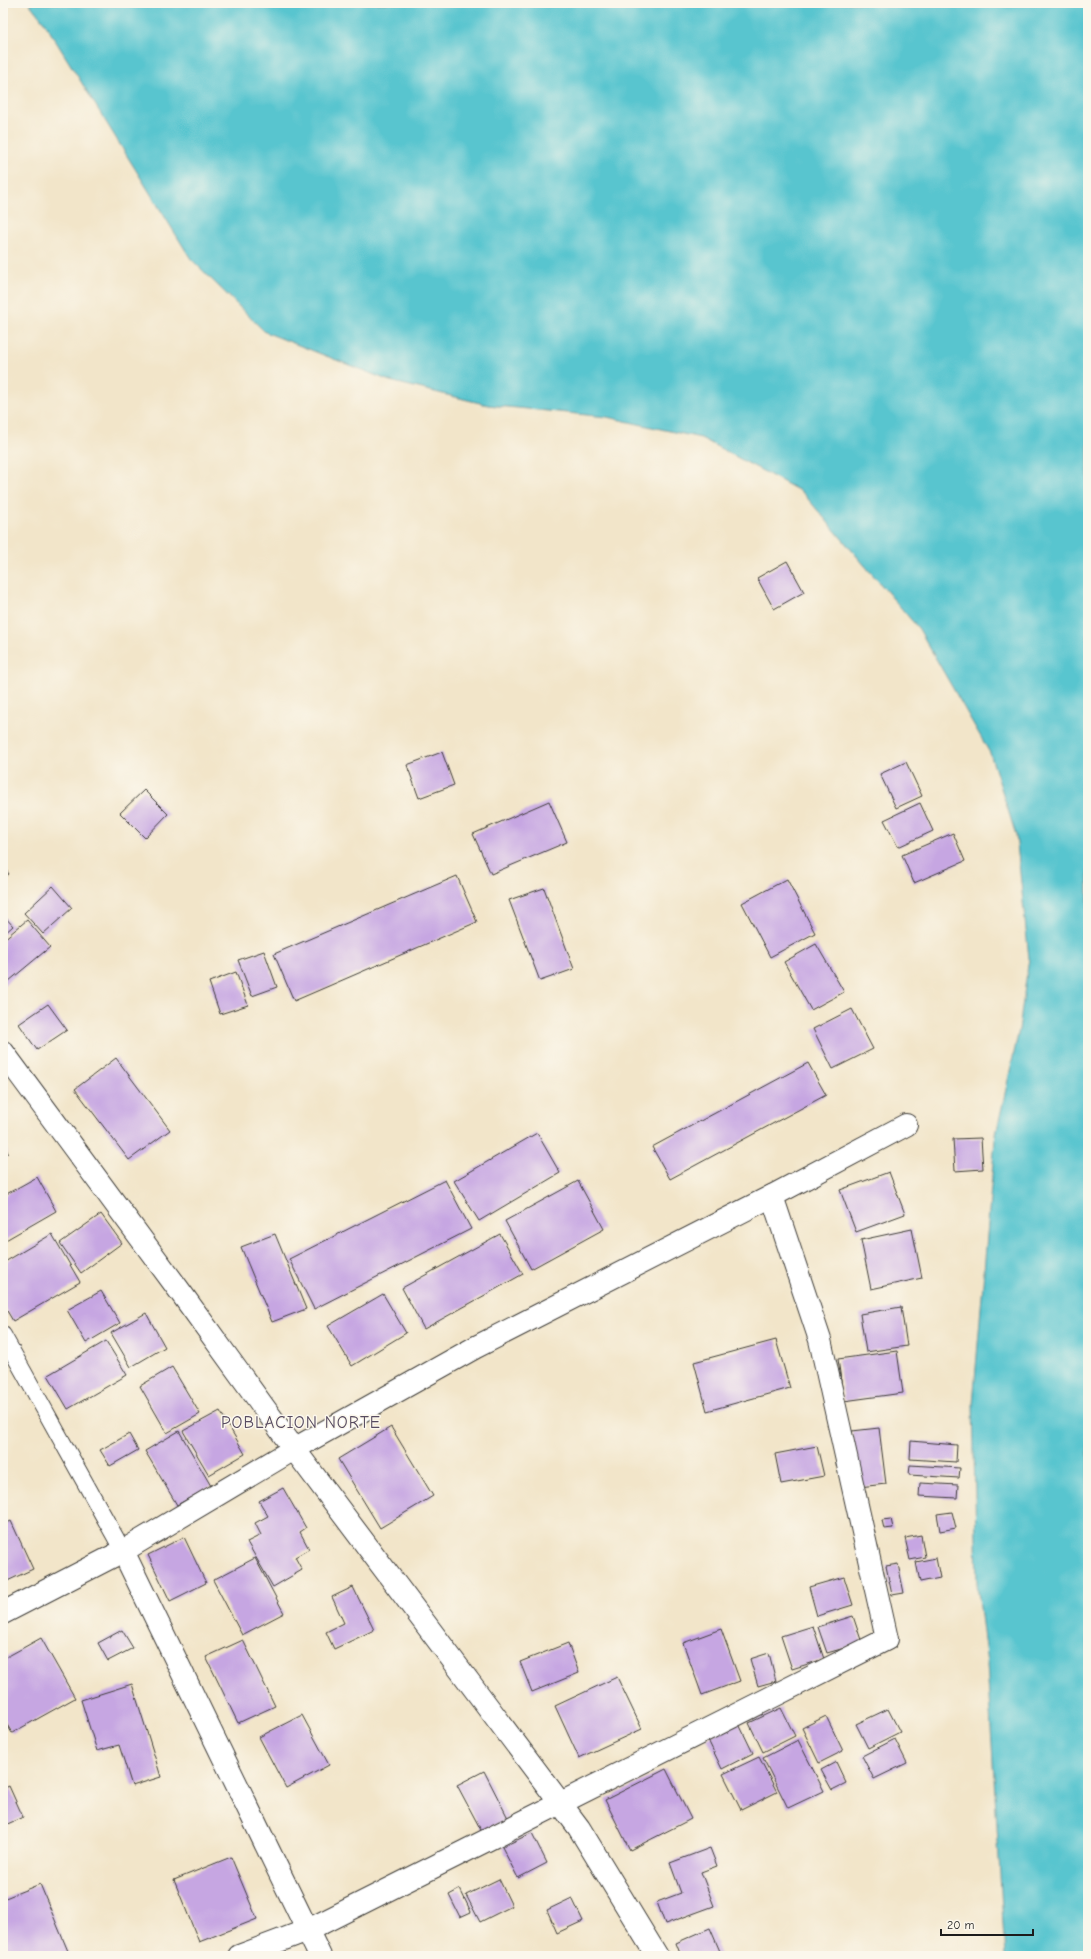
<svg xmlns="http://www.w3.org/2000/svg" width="1091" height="1959" viewBox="0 0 1091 1959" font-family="'Comic Neue',sans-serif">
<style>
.water{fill:#58c5cf;stroke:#3a7076}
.building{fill:#c6a6e2}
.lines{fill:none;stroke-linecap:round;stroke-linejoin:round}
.lane-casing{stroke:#3c3a36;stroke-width:18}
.street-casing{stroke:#3c3a36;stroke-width:24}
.secondary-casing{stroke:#3c3a36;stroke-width:24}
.lane{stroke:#fff;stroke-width:16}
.street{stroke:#fff;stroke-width:22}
.secondary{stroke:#fff;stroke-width:22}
.labels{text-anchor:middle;stroke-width:3;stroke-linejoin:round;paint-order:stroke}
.quarter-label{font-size:17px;letter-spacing:1px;fill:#584c61;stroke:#fbf7ec}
</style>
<rect width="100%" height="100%" fill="#fbf7ec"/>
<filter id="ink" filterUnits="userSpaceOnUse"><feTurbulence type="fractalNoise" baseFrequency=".025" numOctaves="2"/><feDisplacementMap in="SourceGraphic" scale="8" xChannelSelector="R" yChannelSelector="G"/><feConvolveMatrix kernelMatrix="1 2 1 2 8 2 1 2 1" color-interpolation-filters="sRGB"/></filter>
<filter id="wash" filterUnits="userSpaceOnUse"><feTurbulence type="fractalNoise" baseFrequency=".012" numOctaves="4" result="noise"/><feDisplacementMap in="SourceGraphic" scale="16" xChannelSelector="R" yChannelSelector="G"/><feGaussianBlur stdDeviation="0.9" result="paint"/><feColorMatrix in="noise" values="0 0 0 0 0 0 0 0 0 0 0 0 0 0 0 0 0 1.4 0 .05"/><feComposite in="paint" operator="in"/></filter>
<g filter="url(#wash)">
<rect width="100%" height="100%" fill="#f2e5c9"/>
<!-- water -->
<path class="water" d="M29,3H1088V1956H1005L987,1664L977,1583L973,1404L995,1139L1019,1030L1029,958L1016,835L990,753L919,629L802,492L701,438L607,417L488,405L390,381L265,332L191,259L44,22Z"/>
<g id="blocks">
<!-- building -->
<g class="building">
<path d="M787,561L804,592L774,609L757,578Z"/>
<path d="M442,752L454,785L419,798L407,765Z"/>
<path d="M906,762L922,796L896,808L880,774Z"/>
<path d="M144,790L168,814L145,838L120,813Z"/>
<path d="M549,801L567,842L491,874L473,834Z"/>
<path d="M920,803L933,831L898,847L884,820Z"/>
<path d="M953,833L965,861L914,883L902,855Z"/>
<path d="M3,866L9,874L3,879Z"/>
<path d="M457,876L477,922L294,1001L274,954Z"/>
<path d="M787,879L815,933L770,957L742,903Z"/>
<path d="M53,886L72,908L43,934L24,913Z"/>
<path d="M544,888L574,969L540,981L509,900Z"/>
<path d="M4,916L13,926L3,935V917Z"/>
<path d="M27,920L50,947L3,986V940Z"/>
<path d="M816,944L844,992L811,1010L784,962Z"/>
<path d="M264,951L277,987L252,996L238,960Z"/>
<path d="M236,972L248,1005L220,1014L209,982Z"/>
<path d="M48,1004L67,1030L37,1050L19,1024Z"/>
<path d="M852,1009L873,1049L833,1069L813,1029Z"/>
<path d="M116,1058L170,1130L129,1160L75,1089Z"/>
<path d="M808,1063L826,1095L670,1179L652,1147Z"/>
<path d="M537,1133L560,1173L479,1221L454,1181Z"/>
<path d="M981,1138L983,1169L955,1171L953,1139Z"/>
<path d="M3,1142L8,1153L3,1155Z"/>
<path d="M889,1172L905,1214L856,1232L840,1190Z"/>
<path d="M37,1177L56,1211L4,1241L3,1196Z"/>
<path d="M445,1180L471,1229L314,1309L289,1259Z"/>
<path d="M578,1181L604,1229L531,1269L505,1221Z"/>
<path d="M101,1214L122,1243L81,1273L60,1243Z"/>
<path d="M912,1229L922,1278L871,1289L861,1240Z"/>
<path d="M52,1234L80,1282L13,1321L3,1304V1263Z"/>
<path d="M275,1234L306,1309L272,1322L241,1247Z"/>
<path d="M500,1234L523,1274L424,1329L402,1288Z"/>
<path d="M101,1291L120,1323L86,1343L67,1310Z"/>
<path d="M383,1294L406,1333L352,1366L328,1326Z"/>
<path d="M901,1307L907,1346L866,1352L860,1314Z"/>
<path d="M146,1313L165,1347L131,1367L111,1333Z"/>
<path d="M776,1340L790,1388L707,1411L694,1362Z"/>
<path d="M106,1341L127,1375L68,1409L48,1375Z"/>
<path d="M897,1351L903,1393L844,1401L838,1359Z"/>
<path d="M172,1367L200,1414L167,1433L140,1386Z"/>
<path d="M220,1411L245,1454L209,1475L183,1431Z"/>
<path d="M391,1427L433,1496L380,1528L338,1459Z"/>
<path d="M879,1428L886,1484L859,1487L852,1431Z"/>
<path d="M179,1431L211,1486L177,1505L145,1451Z"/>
<path d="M129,1434L138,1450L110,1466L100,1450Z"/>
<path d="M911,1441L957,1445L956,1462L910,1459Z"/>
<path d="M817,1446L824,1476L781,1484L775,1454Z"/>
<path d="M910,1465L960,1468L959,1478L909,1475Z"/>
<path d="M920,1483L958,1485L957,1498L919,1496Z"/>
<path d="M283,1488L306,1528L300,1532L309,1549L295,1557L302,1570L273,1587L247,1542L261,1535L255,1523L268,1516L259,1501Z"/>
<path d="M952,1512L956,1528L940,1531L937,1514Z"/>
<path d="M891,1519L893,1528L884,1529L882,1520Z"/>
<path d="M11,1521L33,1569L3,1583V1525Z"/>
<path d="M921,1535L925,1557L910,1560L905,1538Z"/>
<path d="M184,1537L206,1583L170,1601L148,1555Z"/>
<path d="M255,1558L284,1613L242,1635L213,1580Z"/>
<path d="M936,1558L940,1578L920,1582L916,1562Z"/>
<path d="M898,1564L904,1593L892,1595L886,1566Z"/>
<path d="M844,1577L853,1605L817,1616L809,1587Z"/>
<path d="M353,1587L374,1630L334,1649L326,1632L344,1623L332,1597Z"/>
<path d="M853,1616L862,1643L827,1653L818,1627Z"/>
<path d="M813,1626L824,1659L792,1669L781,1636Z"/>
<path d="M721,1629L740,1681L702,1695L683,1643Z"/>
<path d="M122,1630L133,1648L108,1661L98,1643Z"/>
<path d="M41,1638L75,1698L12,1733L3,1718V1659Z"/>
<path d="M243,1640L275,1706L238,1723L206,1657Z"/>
<path d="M568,1643L579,1673L532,1692L520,1662Z"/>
<path d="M769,1653L776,1681L758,1686L750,1659Z"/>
<path d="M617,1677L642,1729L579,1758L555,1706Z"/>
<path d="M132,1684L161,1777L132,1786L119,1745L97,1751L81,1700Z"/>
<path d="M781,1708L795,1736L763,1752L749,1723Z"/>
<path d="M888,1709L900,1732L868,1748L856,1724Z"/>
<path d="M302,1715L329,1765L286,1788L259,1737Z"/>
<path d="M826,1716L843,1751L819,1763L802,1728Z"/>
<path d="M738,1722L753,1753L722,1769L707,1738Z"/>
<path d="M895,1739L907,1763L874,1779L862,1756Z"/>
<path d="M798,1740L824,1791L788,1808L763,1758Z"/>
<path d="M759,1757L777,1792L741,1810L723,1774Z"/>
<path d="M836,1762L846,1783L832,1790L821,1770Z"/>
<path d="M666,1769L691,1819L630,1850L605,1800Z"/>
<path d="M484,1771L508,1818L482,1832L457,1785Z"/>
<path d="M9,1786L23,1817L3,1826V1789Z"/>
<path d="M532,1833L547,1863L518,1878L502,1847Z"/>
<path d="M710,1848L717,1866L701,1872L714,1906L665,1924L657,1902L681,1893L670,1863Z"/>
<path d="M231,1857L257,1919L199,1942L174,1880Z"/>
<path d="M499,1879L512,1906L480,1922L466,1895Z"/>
<path d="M40,1884L70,1956H3V1899Z"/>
<path d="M460,1889L471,1912L460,1917L449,1895Z"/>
<path d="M572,1898L583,1921L557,1933L547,1910Z"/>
<path d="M710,1928L722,1956H681L676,1943Z"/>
</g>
</g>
</g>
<g filter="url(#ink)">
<use href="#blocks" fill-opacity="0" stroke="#3c3a36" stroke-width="1"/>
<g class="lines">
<!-- lane casing -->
<g class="lane-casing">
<path id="lane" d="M3,1335L123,1551"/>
</g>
<!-- street casing -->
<g class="street-casing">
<g id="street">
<path d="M294,1449L476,1347L772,1196L906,1125"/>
<path d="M123,1551L320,1956"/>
<path d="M239,1956L308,1930L887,1639L820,1340L772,1196"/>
</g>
</g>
<!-- secondary casing -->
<g class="secondary-casing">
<g id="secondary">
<path d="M3,1052L179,1290L294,1449L579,1828L657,1956"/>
<path d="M3,1613L123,1551L294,1449"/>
</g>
</g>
<!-- lane -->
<use href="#lane" class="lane"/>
<!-- street -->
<use href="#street" class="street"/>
<!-- secondary -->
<use href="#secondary" class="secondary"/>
</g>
</g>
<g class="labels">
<!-- quarter labels -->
<g class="quarter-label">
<text x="301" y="1428">POBLACION NORTE</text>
</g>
</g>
<!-- margin -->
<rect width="1091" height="1959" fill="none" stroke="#fbf7ec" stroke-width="16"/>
<!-- scale -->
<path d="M941 1929v6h92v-6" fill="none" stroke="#1c1c1c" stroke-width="2"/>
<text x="947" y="1929" font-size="12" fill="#1c1c1c" stroke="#fbf7ec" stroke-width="3" paint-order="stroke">20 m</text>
</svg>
